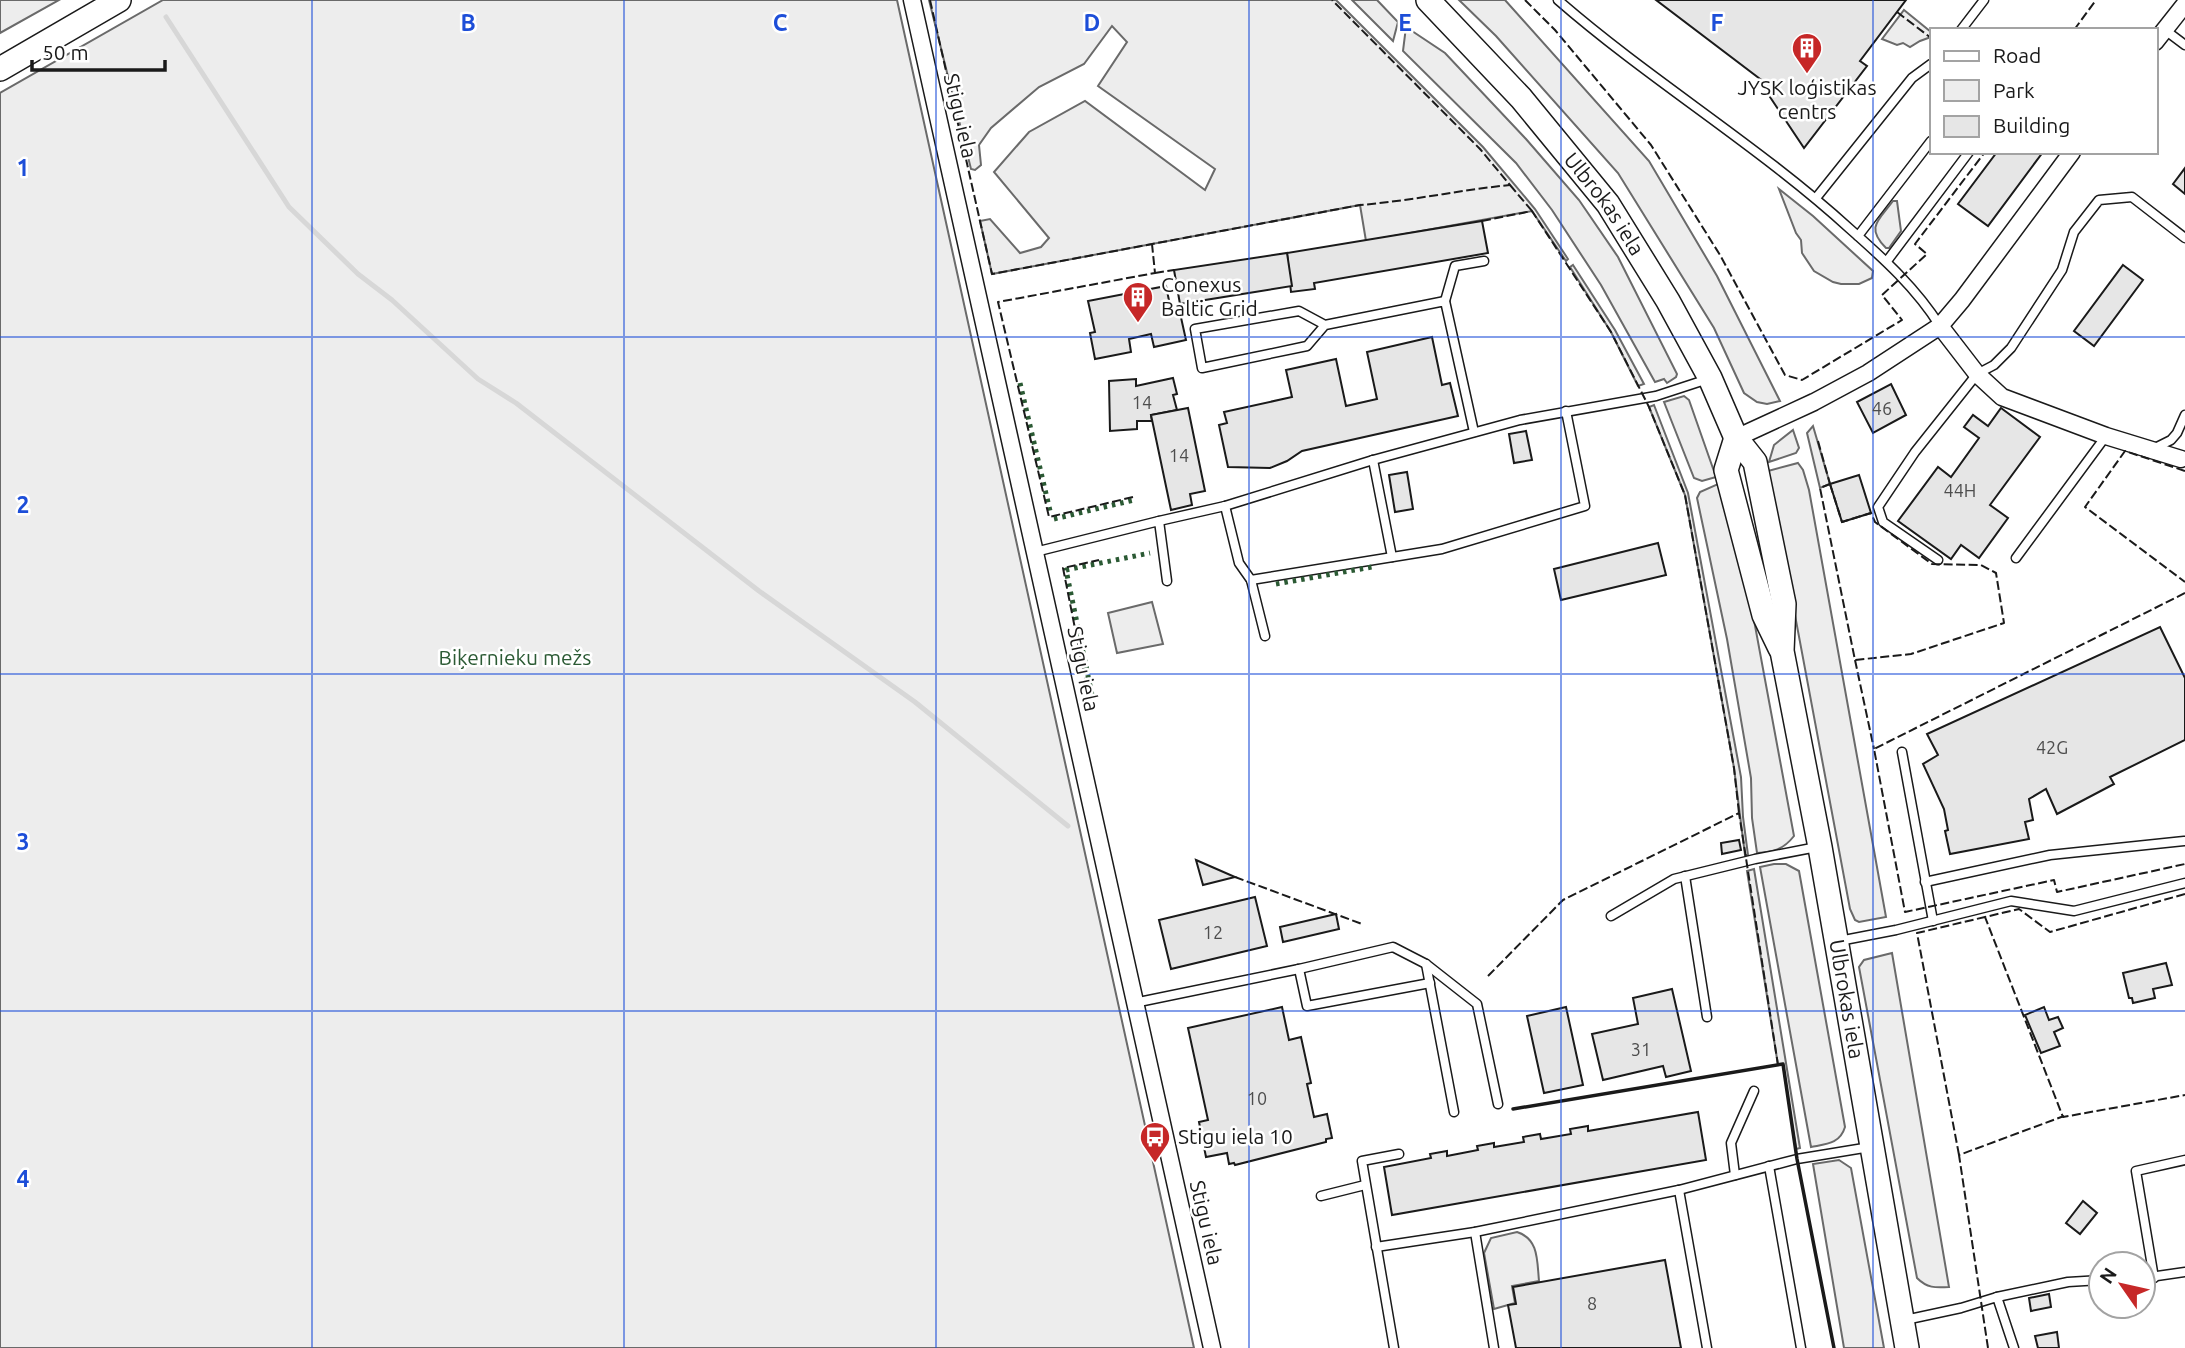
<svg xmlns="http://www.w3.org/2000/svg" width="2185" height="1348" viewBox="0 0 2185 1348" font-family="Ubuntu,sans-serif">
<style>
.green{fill:#ededed;stroke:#6a6a6a;stroke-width:2}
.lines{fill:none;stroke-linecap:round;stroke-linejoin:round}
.stream{stroke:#d7d7d7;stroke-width:5}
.building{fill:#e6e6e6;stroke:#1a1a1a;stroke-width:2}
.service-casing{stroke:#1a1a1a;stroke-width:11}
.minor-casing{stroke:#1a1a1a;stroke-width:19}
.secondary-casing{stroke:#1a1a1a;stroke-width:26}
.service{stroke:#fff;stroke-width:8}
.minor{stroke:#fff;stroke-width:16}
.secondary{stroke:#fff;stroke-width:23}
.hedge{stroke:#2b5a34;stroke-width:5;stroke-dasharray:3.5 5;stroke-linecap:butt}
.fence{stroke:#1a1a1a;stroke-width:2;stroke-dasharray:9 3.5;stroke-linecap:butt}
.wall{stroke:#1a1a1a;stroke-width:3.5}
.grid{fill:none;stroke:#1d4ed8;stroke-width:2;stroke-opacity:0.55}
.labels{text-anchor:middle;stroke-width:5;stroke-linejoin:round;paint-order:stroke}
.number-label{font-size:18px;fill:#4d4d4d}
.poi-label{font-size:21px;fill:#1a1a1a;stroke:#fff;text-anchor:start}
.street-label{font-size:21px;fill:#1a1a1a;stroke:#fff}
.park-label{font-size:21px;fill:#2b5a34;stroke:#fff}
.grid-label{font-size:23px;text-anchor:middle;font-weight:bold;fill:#1d4ed8;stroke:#fff;stroke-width:5;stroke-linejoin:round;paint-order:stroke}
</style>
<rect width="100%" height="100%" fill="#fff"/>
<!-- green -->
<g class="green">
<path d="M0,0H59L0,33Z"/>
<path d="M163,0H897L1194,1348H0V93Z"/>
<path d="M929,0H1336L1483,147L1535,209L1568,259L1566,261L1532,211L1366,241L1360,205L992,274L980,221L990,219L1020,253L1041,247L1049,238L994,172L1029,132L1085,101L1205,190L1215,169L1098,86L1127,42L1112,26L1084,64L1039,87L991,128L979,145L981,165L975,170L971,169Z"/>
<path d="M1352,0H1377L1398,22L1393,41Z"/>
<path d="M1459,0H1505L1649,161L1717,276L1780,401L1767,404L1757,402L1744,393L1714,328L1618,173L1496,36Z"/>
<path d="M1904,10L1931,32V37L1920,41L1910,47L1903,43L1897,45L1882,39Z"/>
<path d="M1406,27L1445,53L1526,139L1579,200L1618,257L1677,374L1676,377L1667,383L1664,379L1655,382L1601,285L1552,210L1516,163L1403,51Z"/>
<path d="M1779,189L1813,216L1873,271L1872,278L1859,284H1841L1833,282L1814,271L1802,253L1801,240L1796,233Z"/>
<path d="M1893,201H1897L1901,231L1889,248H1886C1865,227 1879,220 1893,201Z"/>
<path d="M1573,265L1615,330L1644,384L1638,386L1611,332L1570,267Z"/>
<path d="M1684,396L1689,400L1716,477L1702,481L1694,478L1664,402Z"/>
<path d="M1654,405L1688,493L1741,777L1743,817L1748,855H1745L1734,768L1685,495L1649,407Z"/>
<path d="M1813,426L1830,484L1820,488L1807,433Z"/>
<path d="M1793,430L1799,448L1796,453L1769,462L1774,445Z"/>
<path d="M1798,463L1803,470L1809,490L1886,917L1859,922L1855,920L1850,909L1768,471Z"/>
<path d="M1718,484L1746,577L1794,836C1783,850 1773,852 1757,853L1752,818L1751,778L1727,639L1697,498L1700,492Z"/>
<path d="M1152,602L1163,644L1117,653L1108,613Z"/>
<path d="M1774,864H1786L1799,871L1845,1127C1840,1144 1826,1144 1811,1147L1760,867Z"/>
<path d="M1754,869L1800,1148L1796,1149L1783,1065H1778L1747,871Z"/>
<path d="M1892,953L1949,1287C1935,1288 1927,1288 1917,1278L1859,967L1864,960Z"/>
<path d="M1839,1160L1851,1168L1884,1348H1844L1813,1164Z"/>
<path d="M1517,1232C1539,1239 1537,1261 1539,1281L1512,1286L1515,1303L1494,1309L1484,1253L1491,1238Z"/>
</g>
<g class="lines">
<!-- stream -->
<path class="stream" d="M166,17L289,207L358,274L392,300L478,379L516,403L759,591L915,702L1068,826"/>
</g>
<!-- building -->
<g class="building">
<path d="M1656,0H1906L1860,61L1867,66L1804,148L1764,88L1768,85Z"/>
<path d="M1997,152H2043L1988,226L1958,204Z"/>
<path d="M2185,168V194L2173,184Z"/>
<path d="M1482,221L1488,253L1314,283L1315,289L1291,292L1287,253Z"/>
<path d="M1287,253L1292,286L1180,304L1174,270Z"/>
<path d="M2123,265L2143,280L2094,346L2074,331Z"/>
<path d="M1166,286L1172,315L1180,313L1186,340L1154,347L1151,334L1129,339L1131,352L1095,359L1090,333L1095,332L1088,301Z"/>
<path d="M1432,337L1442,385L1450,383L1458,416L1302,451L1287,461L1270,468L1228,467L1219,425L1227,423L1224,412L1292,397L1286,370L1336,359L1346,406L1377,399L1367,352Z"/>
<path d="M1173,378L1177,394L1173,395L1177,410L1151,415L1152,421H1137V429L1110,431L1109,381L1136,379V386Z"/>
<path d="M1891,384L1906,415L1873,433L1857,402Z"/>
<path d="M1188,408L1205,491L1190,494L1192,505L1171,510L1151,415Z"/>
<path d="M2001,408L2040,437L1990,505L2008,518L1979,558L1961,545L1951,559L1898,521L1938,467L1951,477L1979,438L1964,427L1973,415L1988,426Z"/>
<path d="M1526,431L1532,460L1514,463L1509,434Z"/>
<path d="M1407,472L1413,509L1395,512L1389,475Z"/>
<path d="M1859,475L1871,513L1842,522L1830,484Z"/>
<path d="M1658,543L1666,575L1561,600L1554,569Z"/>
<path d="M2160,627L2185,678V740L2110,777L2114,784L2057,814L2046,789L2029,799L2033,820L2025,822L2029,839L1950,854L1945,831L1948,830L1944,809L1923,764L1938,755L1927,734Z"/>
<path d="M1739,840L1741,850L1722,854L1721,843Z"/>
<path d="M1196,860L1235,877L1203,885Z"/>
<path d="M1255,897L1267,946L1171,969L1159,920Z"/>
<path d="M1336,914L1339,929L1283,942L1280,927Z"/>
<path d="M2166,963L2172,985L2153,989L2155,998L2133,1003L2132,998H2129L2123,973Z"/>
<path d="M1672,989L1691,1071L1666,1077L1663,1066L1603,1080L1592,1034L1638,1024L1633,998Z"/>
<path d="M1282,1007L1289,1040L1301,1037L1311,1083L1307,1084L1314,1117L1327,1114L1332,1138L1326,1139V1142L1235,1165L1234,1163L1229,1164L1227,1153L1206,1157L1199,1122L1208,1120L1188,1028Z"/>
<path d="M1566,1007L1583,1085L1544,1093L1527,1016Z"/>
<path d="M2044,1007L2049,1020L2058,1017L2063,1028L2054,1032L2060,1046L2041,1053L2025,1015Z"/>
<path d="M1698,1112L1706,1160L1392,1215L1384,1167L1431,1158L1430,1154L1447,1151V1156L1478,1150L1477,1146L1494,1143V1147L1524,1142L1523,1137L1540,1134L1541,1139L1571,1134L1570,1129L1588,1126V1131Z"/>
<path d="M2083,1201L2097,1213L2080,1234L2066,1223Z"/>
<path d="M1665,1260L1681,1348H1516L1508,1305L1516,1304L1513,1287Z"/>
<path d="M2049,1294L2051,1307L2031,1311L2029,1298Z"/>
<path d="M2057,1332L2059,1348H2038L2035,1336Z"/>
</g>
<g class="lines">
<!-- service casing -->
<g class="service-casing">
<g id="service">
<path d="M1558,0C1651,81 1759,146 1850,229C1884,259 1916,288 1940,326"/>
<path d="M1961,30L1984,0"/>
<path d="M2165,30L2185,45"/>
<path d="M1816,198L1912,78L1931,64"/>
<path d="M1858,236L1931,141"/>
<path d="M1887,261L1969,152"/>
<path d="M1445,301L1455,266L1484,261"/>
<path d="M1325,325L1299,311L1195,329L1202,368L1307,346L1325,325L1445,301L1474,432"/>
<path d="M2153,449L2171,440L2177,433L2185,415"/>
<path d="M1373,460L1392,557"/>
<path d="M1225,506L1239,563L1251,580L1265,636"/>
<path d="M1159,521L1225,506L1373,460L1520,420L1656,396L1708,379"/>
<path d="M1035,552L1159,521L1167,581"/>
<path d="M2016,558L2106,436"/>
<path d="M1938,560L1883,522L1878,507L1915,452L1977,374L1994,365L2011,348L2062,270L2074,232L2099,200L2132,197L2185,238"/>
<path d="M1251,580L1442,549L1585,506L1566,411"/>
<path d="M1902,752L1933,921"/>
<path d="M1685,876L1707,1017"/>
<path d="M1925,882L2050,855L2184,841"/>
<path d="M1611,916L1674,879L1755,859L1817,847"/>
<path d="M1839,941L1896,930L2011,901L2074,911L2185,883"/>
<path d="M1426,964L1454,1112"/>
<path d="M1299,969L1307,1006L1430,983"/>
<path d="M1134,1003L1299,969L1393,947L1426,964L1477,1004L1498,1104"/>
<path d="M1769,1166L1801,1348"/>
<path d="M1735,1175L1731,1143L1754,1091"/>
<path d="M1679,1190L1707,1348"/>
<path d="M1321,1196L1365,1185"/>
<path d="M1475,1232L1494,1348"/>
<path d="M1376,1247L1475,1232L1679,1190L1797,1159L1870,1147"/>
<path d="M2143,1278L2185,1272"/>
<path d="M2154,1278L2136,1171L2185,1160"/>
<path d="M1997,1297L2068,1282L2101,1280"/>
<path d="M1905,1320L1961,1308L1997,1297L2014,1348"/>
<path d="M1394,1348L1362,1161L1399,1154"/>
</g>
</g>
<!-- minor casing -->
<g class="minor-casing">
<g id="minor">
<path d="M912,0L1212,1348"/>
<path d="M2155,42L2185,4"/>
<path d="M1940,326L1977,374L2002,397L2106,436L2181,459"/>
<path d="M1736,438L1814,402L1868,373L1940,326L1962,300L2072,152"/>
</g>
</g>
<!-- secondary casing -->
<g class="secondary-casing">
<g id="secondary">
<path id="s1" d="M1428,0L1521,98L1608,204L1668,301L1710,378L1736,438L1755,462L1784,604L1782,651L1820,847L1907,1348"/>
<path d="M0,69L119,0"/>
<path d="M1736,438L1726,470L1764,615L1780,648"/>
</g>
</g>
<!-- service -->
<use href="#service" class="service"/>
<!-- minor -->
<use href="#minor" class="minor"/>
<!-- secondary -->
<use href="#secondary" class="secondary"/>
<!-- hedge -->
<g class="hedge">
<path d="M1020,383L1051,515"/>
<path d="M1054,519L1134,500"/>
<path d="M1276,584L1372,567"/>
<path d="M1092,695L1066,570L1150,553"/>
</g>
<!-- fence -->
<g class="fence">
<path d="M930,0L992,274L1360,205C1410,201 1460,190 1510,185L1480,149L1332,0"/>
<path d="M1525,0L1555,30L1651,145L1720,255L1785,375L1802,380L1902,320L1882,295L1927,254L1915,244L1985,152"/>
<path d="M1897,12L1931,38"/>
<path d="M2074,30L2096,0"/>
<path d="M1510,185L1532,211"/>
<path d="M1482,221L1532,211L1611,332L1649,407L1685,495L1734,768L1739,813"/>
<path d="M1155,273L1174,270"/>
<path d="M1818,441L1830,484"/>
<path d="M2185,471L2125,451L2085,507L2185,582"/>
<path d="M1830,484L1842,522L1871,513L1875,522L1932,564L1981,565L1996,573L2004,623L1911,654L1855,660L1820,488Z"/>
<path d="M1133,497L1049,517L998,302L1155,273L1152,244"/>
<path d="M2185,593L1874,749L1905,912L2054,880L2057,892L2185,864"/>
<path d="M1855,660L1874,749"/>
<path d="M1089,699L1063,568L1099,560"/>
<path d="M1235,877L1362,924"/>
<path d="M2185,894L2050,932L2019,909L1985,917L2063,1117L2185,1095"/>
<path d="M1488,976L1563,900L1739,813L1778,1065"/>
<path d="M1959,1155L1917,933L1985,917"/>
<path d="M1988,1348L1959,1155L2064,1116"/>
</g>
<!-- wall -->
<path class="wall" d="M1513,1109L1783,1064L1797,1159L1834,1348"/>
</g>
<!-- grid -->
<path class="grid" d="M312,0V1348M624,0V1348M936,0V1348M1249,0V1348M1561,0V1348M1873,0V1348M0,337H2185M0,674H2185M0,1011H2185"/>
<!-- icons -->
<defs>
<g id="building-pin" transform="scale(1.575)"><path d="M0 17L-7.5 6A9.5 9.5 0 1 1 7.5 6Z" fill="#c62828" stroke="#fff"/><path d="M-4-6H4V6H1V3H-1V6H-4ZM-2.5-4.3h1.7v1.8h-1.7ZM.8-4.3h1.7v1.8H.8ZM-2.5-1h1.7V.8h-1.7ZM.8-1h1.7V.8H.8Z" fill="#fff"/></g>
<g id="bus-pin" transform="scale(1.575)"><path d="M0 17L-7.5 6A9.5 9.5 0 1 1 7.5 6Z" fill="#c62828" stroke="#fff"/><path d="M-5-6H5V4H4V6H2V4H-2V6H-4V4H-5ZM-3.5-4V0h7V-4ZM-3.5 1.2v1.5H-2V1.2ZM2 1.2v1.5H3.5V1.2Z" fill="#fff"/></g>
</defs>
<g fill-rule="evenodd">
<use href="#building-pin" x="1807" y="48"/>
<use href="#building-pin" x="1138" y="297"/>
<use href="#bus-pin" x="1155" y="1137"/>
</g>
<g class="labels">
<!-- number labels -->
<g class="number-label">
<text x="1142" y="409">14</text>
<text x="1882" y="415">46</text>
<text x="1179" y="462">14</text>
<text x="1960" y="497">44H</text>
<text x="2052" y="754">42G</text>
<text x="1213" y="939">12</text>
<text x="1641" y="1056">31</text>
<text x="1257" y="1105">10</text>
<text x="1592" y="1310">8</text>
</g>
<!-- poi labels -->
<g class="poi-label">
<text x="1807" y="95" text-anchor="middle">JYSK loģistikas<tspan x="1807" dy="24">centrs</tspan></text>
<text x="1161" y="292">Conexus<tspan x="1161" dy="24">Baltic Grid</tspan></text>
<text x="1178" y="1144">Stigu iela 10</text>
</g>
<!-- street labels -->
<g class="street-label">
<text transform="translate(960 116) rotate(77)" y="7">Stigu iela</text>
<text dy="7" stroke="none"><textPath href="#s1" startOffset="270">Ulbrokas iela</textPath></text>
<text transform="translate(1083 669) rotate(78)" y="7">Stigu iela</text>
<text dy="7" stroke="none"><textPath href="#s1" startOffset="1116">Ulbrokas iela</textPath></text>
<text transform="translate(1206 1223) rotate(77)" y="7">Stigu iela</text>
</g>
<!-- park labels -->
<g class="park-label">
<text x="515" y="665">Biķernieku mežs</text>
</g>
</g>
<g class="grid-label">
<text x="468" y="31">B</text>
<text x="780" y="31">C</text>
<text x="1092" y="31">D</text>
<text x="1405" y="31">E</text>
<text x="1717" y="31">F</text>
<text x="23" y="176">1</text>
<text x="23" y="513">2</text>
<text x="23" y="850">3</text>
<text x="23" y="1187">4</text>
</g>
<!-- legend -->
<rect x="1930" y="28" width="228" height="126" fill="#ffffff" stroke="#a3a3a3" stroke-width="2"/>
<rect x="1944" y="51" width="35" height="10" fill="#ffffff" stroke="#a3a3a3" stroke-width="2"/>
<text x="1993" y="63" font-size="21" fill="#1a1a1a">Road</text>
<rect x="1944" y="80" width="35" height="21" fill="#ededed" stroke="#a3a3a3" stroke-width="2"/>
<text x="1993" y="98" font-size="21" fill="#1a1a1a">Park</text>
<rect x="1944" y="116" width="35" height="21" fill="#e6e6e6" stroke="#a3a3a3" stroke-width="2"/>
<text x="1993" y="133" font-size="21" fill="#1a1a1a">Building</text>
<!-- north arrow -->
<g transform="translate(2122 1285) rotate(304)"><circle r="33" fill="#ffffff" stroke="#a3a3a3" stroke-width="2"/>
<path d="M0-5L12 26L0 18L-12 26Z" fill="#c62828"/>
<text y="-10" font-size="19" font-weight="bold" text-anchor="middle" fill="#1a1a1a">N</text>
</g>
<!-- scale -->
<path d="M32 60v10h133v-10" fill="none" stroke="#1a1a1a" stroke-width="3.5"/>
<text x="42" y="60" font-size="21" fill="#1a1a1a" stroke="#ffffff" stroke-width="5" paint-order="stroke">50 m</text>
</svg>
